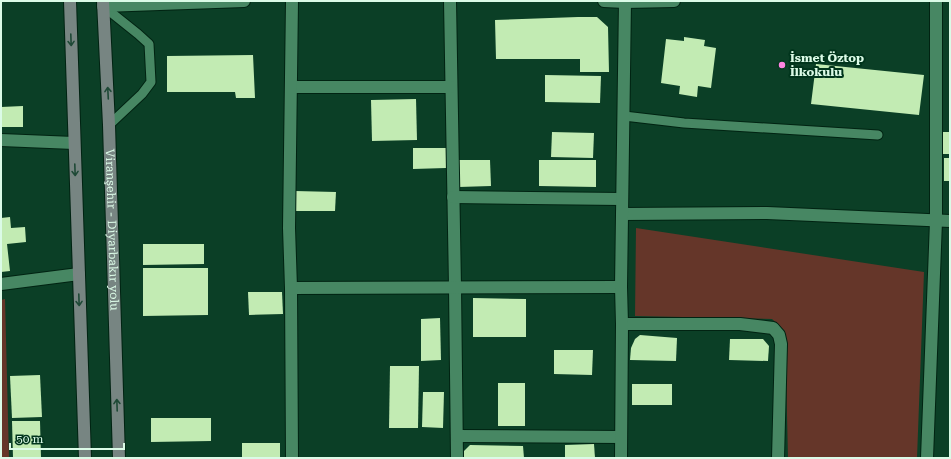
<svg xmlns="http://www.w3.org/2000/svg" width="951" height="459" viewBox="0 0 951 459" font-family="'Roboto Serif',serif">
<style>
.green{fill:#653629}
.building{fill:#c2ebb3}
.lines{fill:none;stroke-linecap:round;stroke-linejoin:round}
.service-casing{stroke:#012312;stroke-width:11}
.minor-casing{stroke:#012312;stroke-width:14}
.secondary-casing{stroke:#012312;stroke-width:14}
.service{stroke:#478763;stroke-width:9}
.minor{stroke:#478763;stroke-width:12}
.secondary{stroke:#778582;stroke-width:12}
.oneway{stroke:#1e4936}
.poi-dot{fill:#fe85e0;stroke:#00351c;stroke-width:1.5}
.labels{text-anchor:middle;stroke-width:4;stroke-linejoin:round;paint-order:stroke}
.poi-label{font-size:12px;font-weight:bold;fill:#dbfbe7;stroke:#00351c;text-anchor:start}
.street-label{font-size:12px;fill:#dbfbe7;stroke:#00351c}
</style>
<rect width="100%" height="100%" fill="#0b3f26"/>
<!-- green -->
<g class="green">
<path d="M636,228L924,272L917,458H788L785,331L772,319L635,316Z"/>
<path d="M5,299L9,458H1V300Z"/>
</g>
<!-- building -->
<g class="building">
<path d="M578,17H597L608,27L609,72H580V59H496L495,20Z"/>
<path d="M684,37L705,40L704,46L716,48L711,88L698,86L697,97L679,94L680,86L661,83L666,39L684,41Z"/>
<path d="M253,55L255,98H236L235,92H167V56Z"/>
<path d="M816,64L924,75L919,115L811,104Z"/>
<path d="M545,75L601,76L600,103L545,102Z"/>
<path d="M416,99L417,140L372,141L371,100Z"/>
<path d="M23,106V127H1V107Z"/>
<path d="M552,132L594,133L593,158L551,157Z"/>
<path d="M942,132H950V154H943Z"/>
<path d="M413,148H446V168L413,169Z"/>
<rect x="944" y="158" width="6" height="23"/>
<path d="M459,160H490L491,186L459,187Z"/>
<path d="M539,160H596V187L539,186Z"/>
<path d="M295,191L336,192L335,211H295Z"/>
<path d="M10,217L11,228L25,227L26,242L7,244L10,271L1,272V218Z"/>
<path d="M143,244H204V264L143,265Z"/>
<path d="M143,268H208V315L143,316Z"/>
<path d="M248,292H282L283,314L249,315Z"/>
<path d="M473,298L526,299V337H473Z"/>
<path d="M440,318L441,360L421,361V319Z"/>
<path d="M640,335L677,338L676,361L630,360L631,348L635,339Z"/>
<path d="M730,339H763L769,346L768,361L729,360Z"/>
<path d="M554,350H593L592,375L554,374Z"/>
<path d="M390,366H419L418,428H389Z"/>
<path d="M40,375L42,417L12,418L10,376Z"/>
<rect x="498" y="383" width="27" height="43"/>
<rect x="632" y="384" width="40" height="21"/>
<path d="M423,392H444L443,428L422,427Z"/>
<path d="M151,418H211V441L151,442Z"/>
<path d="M12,421H40L41,458H13Z"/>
<rect x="242" y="443" width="38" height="15"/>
<path d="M594,444L595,458H565V445Z"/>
<path d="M470,445L523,446L524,458H464V451Z"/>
</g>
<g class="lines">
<!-- service casing -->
<g class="service-casing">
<g id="service">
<path d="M103,6L138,34L149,44L151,82L142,94L109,125"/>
<path d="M624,116L684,123L878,135"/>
</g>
</g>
<!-- minor casing -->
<g class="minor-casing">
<g id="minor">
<path d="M450,1L455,287L457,458"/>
<path d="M604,1L625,2L674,1"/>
<path d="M103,6L244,1"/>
<path d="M291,87H451"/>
<path d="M1,140L74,143"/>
<path d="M453,197L621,199"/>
<path d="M622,214L767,213L950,221"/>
<path d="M1,284L79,274"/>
<path d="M291,288L621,287"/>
<path d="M622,324H740L773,328L779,335L781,344L778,458"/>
<path d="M457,436L621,437"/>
<path d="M292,458L291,288L289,228L292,1"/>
<path d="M621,458L622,324L621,287L625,1"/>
<path d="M927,458L936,221V1"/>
</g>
</g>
<!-- secondary casing -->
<g class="secondary-casing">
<g id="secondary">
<path d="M70,1L85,458"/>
<path id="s1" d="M103,1L109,125L119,458"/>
</g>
</g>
<!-- service -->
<use href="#service" class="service"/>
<!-- minor -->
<use href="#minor" class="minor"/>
<!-- secondary -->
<use href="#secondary" class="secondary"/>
</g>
<!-- one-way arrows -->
<defs><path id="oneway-shaft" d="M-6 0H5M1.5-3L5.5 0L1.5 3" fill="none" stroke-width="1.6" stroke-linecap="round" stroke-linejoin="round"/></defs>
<g class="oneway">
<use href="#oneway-shaft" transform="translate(71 40) rotate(88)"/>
<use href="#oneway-shaft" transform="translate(108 93) rotate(-93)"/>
<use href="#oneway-shaft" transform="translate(75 170) rotate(88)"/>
<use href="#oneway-shaft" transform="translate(79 300) rotate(88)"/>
<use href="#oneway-shaft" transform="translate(117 405) rotate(-92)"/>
</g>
<!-- markers -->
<circle class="poi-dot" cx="782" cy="65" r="4"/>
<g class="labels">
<!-- poi labels -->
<g class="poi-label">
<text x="790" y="62">İsmet Öztop<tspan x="790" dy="14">İlkokulu</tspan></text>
</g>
<!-- street labels -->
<g class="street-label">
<text dy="4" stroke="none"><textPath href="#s1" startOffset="229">Viranşehir - Diyarbakır yolu</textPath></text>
</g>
</g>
<!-- border -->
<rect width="951" height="459" fill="none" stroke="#dbfbe7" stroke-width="4"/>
<!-- scale -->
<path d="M10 443v6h114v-6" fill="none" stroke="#dbfbe7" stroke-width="2"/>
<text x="16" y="443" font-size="12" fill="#dbfbe7" stroke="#00351c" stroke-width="3" paint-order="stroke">50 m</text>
</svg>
